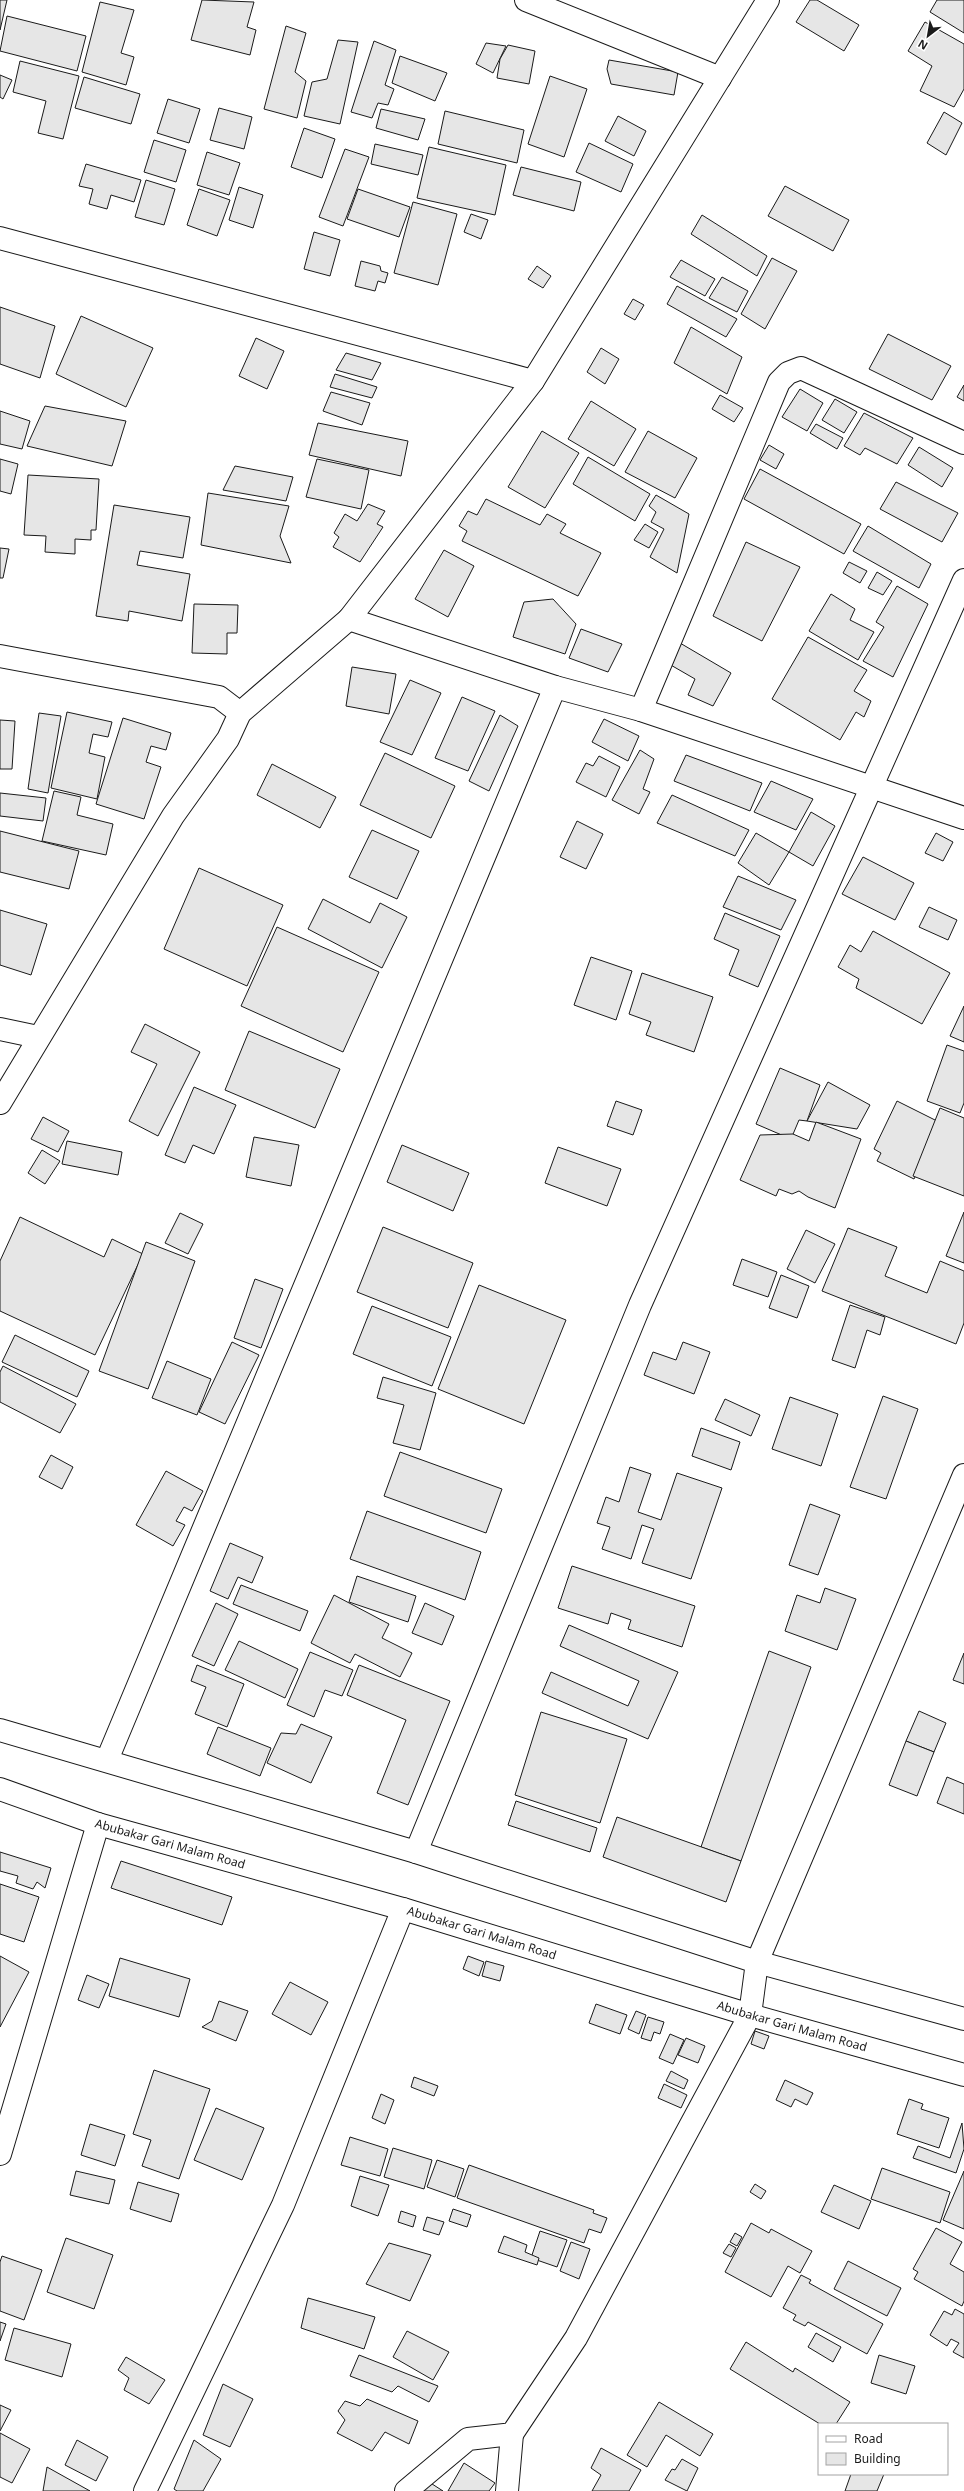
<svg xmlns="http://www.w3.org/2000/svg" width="964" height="2491" viewBox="0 0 964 2491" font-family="'Noto Sans',sans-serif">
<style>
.building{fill:#e6e6e6;stroke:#1a1a1a}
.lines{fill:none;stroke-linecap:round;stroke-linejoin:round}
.minor-casing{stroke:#1a1a1a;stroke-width:24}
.tertiary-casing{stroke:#1a1a1a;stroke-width:24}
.minor{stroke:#fff;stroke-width:22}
.tertiary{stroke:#fff;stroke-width:22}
.labels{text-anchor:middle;stroke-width:3;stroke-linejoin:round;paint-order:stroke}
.street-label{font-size:12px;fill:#1a1a1a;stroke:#fff}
</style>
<rect width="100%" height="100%" fill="#fff"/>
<!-- building -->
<g class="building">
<path d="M0,0H7L0,30Z"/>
<path d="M202,0L254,2L247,27L256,30L250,55L191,40Z"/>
<path d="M810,0H817L859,25L844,51L796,22Z"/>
<path d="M937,0H964V33L930,12Z"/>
<path d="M100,2L134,10L121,53L134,57L126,85L82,72Z"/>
<path d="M7,16L86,36L77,71L0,51Z"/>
<path d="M925,22L964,44V89L954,107L920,91L932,66L908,51Z"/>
<path d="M286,26L306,33L295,72L306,81L297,118L264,109Z"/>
<path d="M338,40L358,42L340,124L304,116L312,82L327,79Z"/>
<path d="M374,41L396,50L385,85L394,89L388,105L378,103L372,118L351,112Z"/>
<path d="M486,43L506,46L493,73L476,64Z"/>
<path d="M508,45L535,51L529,84L497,78L500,59Z"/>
<path d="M400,56L447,73L435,101L392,83Z"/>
<path d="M609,60L678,72L674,95L611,84L607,69Z"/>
<path d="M20,61L79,76L63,139L38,133L46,101L13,92Z"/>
<path d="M0,75L12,80L3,99L0,97Z"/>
<path d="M550,76L587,89L564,157L528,144Z"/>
<path d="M84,77L140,94L131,124L75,108Z"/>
<path d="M168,99L200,109L189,143L157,133Z"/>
<path d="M219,108L252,117L244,149L210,140Z"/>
<path d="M381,109L425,119L418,140L376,128Z"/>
<path d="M445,111L524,130L517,163L438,144Z"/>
<path d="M944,112L962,123L946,155L927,143Z"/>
<path d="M618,116L646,131L634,156L605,141Z"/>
<path d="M304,128L335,139L322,178L291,167Z"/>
<path d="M154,140L186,150L176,182L144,172Z"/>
<path d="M589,143L633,164L621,192L576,172Z"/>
<path d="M375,144L423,155L418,175L371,164Z"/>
<path d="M429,147L506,165L495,215L417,198Z"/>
<path d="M345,149L369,157L343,226L319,217Z"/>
<path d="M207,152L240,163L229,195L197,185Z"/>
<path d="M86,164L141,180L134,202L111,195L107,209L89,204L93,189L79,186Z"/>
<path d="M521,167L581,182L574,211L513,195Z"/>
<path d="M146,180L175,189L164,225L135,217Z"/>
<path d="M785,186L849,220L833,251L768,216Z"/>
<path d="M239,187L263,195L253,228L229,220Z"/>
<path d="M199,189L230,200L217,236L187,225Z"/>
<path d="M358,189L410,207L399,237L347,219Z"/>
<path d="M413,202L457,214L438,285L394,273Z"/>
<path d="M471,214L488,220L481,239L464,232Z"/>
<path d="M702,215L767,256L757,276L691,234Z"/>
<path d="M314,232L340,240L330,276L304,269Z"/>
<path d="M772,258L797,271L765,329L741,314Z"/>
<path d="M681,260L715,279L705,296L670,277Z"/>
<path d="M361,261L380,266L381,271L388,273L385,283L378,281L375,291L355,286Z"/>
<path d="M537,266L551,276L543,288L528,279Z"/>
<path d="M722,277L748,291L737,312L709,298Z"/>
<path d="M677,286L737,319L726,337L667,304Z"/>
<path d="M633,299L644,305L635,320L624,314Z"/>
<path d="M0,307L55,326L40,378L0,364Z"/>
<path d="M81,316L153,348L126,407L56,374Z"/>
<path d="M691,327L742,357L727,394L674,363Z"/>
<path d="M888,334L951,366L932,400L869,369Z"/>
<path d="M256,338L284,351L267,389L239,376Z"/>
<path d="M601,348L619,359L605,384L587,372Z"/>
<path d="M346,353L381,363L372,380L336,370Z"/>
<path d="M335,374L377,387L372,398L330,387Z"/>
<path d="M964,385V401L957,397Z"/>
<path d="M800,389L823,403L807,431L782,417Z"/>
<path d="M331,392L370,403L362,425L323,411Z"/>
<path d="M720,395L743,408L734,422L712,409Z"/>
<path d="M835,399L857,412L844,433L822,420Z"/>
<path d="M591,401L636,429L614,466L568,439Z"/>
<path d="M45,406L126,421L112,466L27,446Z"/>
<path d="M0,411L30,421L22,449L0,444Z"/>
<path d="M864,413L913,438L897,464L865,448L860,455L844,446Z"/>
<path d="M318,423L408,441L401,476L309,455Z"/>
<path d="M816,424L843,438L837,449L810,433Z"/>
<path d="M542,431L579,453L545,508L508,487Z"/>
<path d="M648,431L697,458L675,498L625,472Z"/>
<path d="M769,445L784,454L776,469L760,460Z"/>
<path d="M919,447L953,468L942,487L908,465Z"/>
<path d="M588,457L650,494L635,521L573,484Z"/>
<path d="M0,459L18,464L11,494L0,491Z"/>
<path d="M317,459L369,470L361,509L306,497Z"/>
<path d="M235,466L293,477L286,501L223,490Z"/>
<path d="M760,469L861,524L844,554L744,499Z"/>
<path d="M28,475L99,479L96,530H91V540L75,539V554L45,552L46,536L24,535Z"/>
<path d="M896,482L958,513L942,542L880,509Z"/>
<path d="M208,493L289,506L280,536L291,563L201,545Z"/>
<path d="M656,495L689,514L677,573L650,557L664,529L651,522L656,512L649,506Z"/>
<path d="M486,499L540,525L547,514L566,524L560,533L601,553L578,596L462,541L467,531L459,526L468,511L477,515Z"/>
<path d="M368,504L385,511L377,524L383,527L360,562L333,547L339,537L334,533L345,514L357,521Z"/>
<path d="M114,505L190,517L183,558L140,551L137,565L190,574L182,621L129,611L128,621L96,616Z"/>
<path d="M645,524L658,532L649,548L634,540Z"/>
<path d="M868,526L931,564L919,588L853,551Z"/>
<path d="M746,542L800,567L762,641L713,616Z"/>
<path d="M0,548L9,549L3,578H0Z"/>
<path d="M444,550L474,566L448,617L415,599Z"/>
<path d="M849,562L867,571L860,583L843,573Z"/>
<path d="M877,572L892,581L883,595L868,588Z"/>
<path d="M897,586L928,604L893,677L863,661L884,627L876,622Z"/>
<path d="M831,594L855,609L850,620L874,632L858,660L809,631Z"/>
<path d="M553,599L576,624L565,654L513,637L524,602Z"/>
<path d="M194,604L238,605L237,633H227V654L192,653Z"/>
<path d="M581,629L622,644L608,672L569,658Z"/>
<path d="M808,637L867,670L854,691L871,701L864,717L856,712L840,740L772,699Z"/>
<path d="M680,643L731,673L713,706L688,695L695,679L669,664Z"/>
<path d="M352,667L396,674L389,714L346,706Z"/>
<path d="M410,680L441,693L412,755L380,742Z"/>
<path d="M462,697L495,711L468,771L435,758Z"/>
<path d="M67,712L112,722L108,737L93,734L89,753L105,757L97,799L51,788Z"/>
<path d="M39,713L61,716L48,793L28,789Z"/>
<path d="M500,715L518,726L489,791L469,781Z"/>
<path d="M123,718L171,733L166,750L151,746L146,762L161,767L144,819L96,804Z"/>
<path d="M604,719L639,736L628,761L592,742Z"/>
<path d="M0,720L15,721L12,769H0Z"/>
<path d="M640,750L654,759L643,789L650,792L639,814L612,800Z"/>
<path d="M385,753L455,786L431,838L360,805Z"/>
<path d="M686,755L762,783L750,811L674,781Z"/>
<path d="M599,756L620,767L606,797L576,782L586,763L593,766Z"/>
<path d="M272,764L336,797L320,828L257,795Z"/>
<path d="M771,781L813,799L796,830L754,812Z"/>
<path d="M54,791L81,797L77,815L113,824L106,855L42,841Z"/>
<path d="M0,793L46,798L43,821L0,816Z"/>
<path d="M672,795L749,830L735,856L657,823Z"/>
<path d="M811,812L835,826L813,866L789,852Z"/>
<path d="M577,821L603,834L586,869L560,857Z"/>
<path d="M372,830L419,851L397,899L349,877Z"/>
<path d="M0,831L79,851L69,889L0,872Z"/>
<path d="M756,833L789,852L769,885L738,863Z"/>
<path d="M936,833L953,842L943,861L925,853Z"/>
<path d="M863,857L914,883L895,920L842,894Z"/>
<path d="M199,868L283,905L247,986L164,949Z"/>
<path d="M738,876L796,900L781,930L723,907Z"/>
<path d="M323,899L370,923L380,903L407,917L382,968L308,929Z"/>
<path d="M929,907L957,920L948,940L919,927Z"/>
<path d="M0,910L47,924L31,975L0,965Z"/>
<path d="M725,913L780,936L758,987L729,975L739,950L714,939Z"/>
<path d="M277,927L379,972L343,1052L241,1006Z"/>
<path d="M873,931L950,973L922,1024L856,988L859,979L838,967L850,945L861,952Z"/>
<path d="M591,957L632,971L616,1020L574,1005Z"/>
<path d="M642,973L713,997L694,1052L646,1035L651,1022L629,1014Z"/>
<path d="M964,1006V1042L950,1036Z"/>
<path d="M145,1024L200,1052L158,1136L129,1121L157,1064L131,1052Z"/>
<path d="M249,1031L340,1069L315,1128L225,1090Z"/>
<path d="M947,1045L964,1051V1103L960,1113L927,1101Z"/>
<path d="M780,1068L820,1085L807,1121L799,1120L791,1139L756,1124Z"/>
<path d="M828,1082L870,1105L857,1129L807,1121Z"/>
<path d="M194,1087L236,1105L214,1154L193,1145L185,1163L165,1155Z"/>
<path d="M616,1101L642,1110L633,1135L607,1126Z"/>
<path d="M897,1101L941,1123L914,1179L877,1161L881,1153L874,1149Z"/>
<path d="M940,1108L964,1118V1196L913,1176Z"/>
<path d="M43,1117L69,1131L58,1152L31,1139Z"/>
<path d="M816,1122L861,1139L835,1208L808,1197L799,1191L792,1194L779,1189L776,1196L740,1180L760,1135L793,1134L809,1141Z"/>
<path d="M254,1137L299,1145L291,1186L246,1177Z"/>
<path d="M67,1141L122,1152L118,1175L62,1164Z"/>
<path d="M402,1145L469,1173L453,1211L387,1182Z"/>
<path d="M558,1147L621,1169L607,1206L545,1183Z"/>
<path d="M42,1150L60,1161L45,1184L28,1173Z"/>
<path d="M964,1212V1263L946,1256Z"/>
<path d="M180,1213L203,1224L188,1254L165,1243Z"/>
<path d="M20,1217L104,1257L112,1239L143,1254L95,1355L0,1311V1261Z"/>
<path d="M383,1227L473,1263L448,1328L357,1292Z"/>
<path d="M848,1228L897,1247L885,1276L927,1293L940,1261L964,1271V1323L956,1344L822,1291Z"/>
<path d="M806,1230L835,1244L815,1283L787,1269Z"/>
<path d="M146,1242L195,1261L148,1389L99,1371Z"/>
<path d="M742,1259L777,1272L768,1297L733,1285Z"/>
<path d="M781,1275L809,1286L797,1318L769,1308Z"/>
<path d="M255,1279L283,1289L261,1348L234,1338Z"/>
<path d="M479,1285L566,1320L524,1424L438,1389Z"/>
<path d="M850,1305L885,1317L880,1335L867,1330L855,1368L832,1360Z"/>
<path d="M372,1306L451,1337L432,1386L353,1354Z"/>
<path d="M15,1335L89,1371L77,1397L2,1362Z"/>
<path d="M232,1342L259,1355L225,1424L199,1412Z"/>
<path d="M683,1342L710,1352L694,1394L644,1375L653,1352L676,1360Z"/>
<path d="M167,1361L211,1379L197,1415L152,1398Z"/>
<path d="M3,1366L76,1404L60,1433L0,1402V1372Z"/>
<path d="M383,1377L436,1393L420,1450L393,1443L404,1405L377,1398Z"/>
<path d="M883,1396L918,1409L886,1499L850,1487Z"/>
<path d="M790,1397L838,1414L821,1466L772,1449Z"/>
<path d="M725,1399L760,1415L751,1436L715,1420Z"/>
<path d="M701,1428L740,1442L731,1470L692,1456Z"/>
<path d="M400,1452L502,1489L486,1533L384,1496Z"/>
<path d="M51,1455L73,1467L62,1489L39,1477Z"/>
<path d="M630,1467L651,1474L638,1512L661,1520L677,1473L722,1488L691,1579L642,1563L654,1529L642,1525L631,1559L602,1549L610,1527L597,1523L606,1497L619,1502Z"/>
<path d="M166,1471L203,1491L192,1511L184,1507L176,1521L185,1525L173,1546L136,1525Z"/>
<path d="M810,1504L840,1515L818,1575L789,1565Z"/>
<path d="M367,1511L481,1552L465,1600L350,1559Z"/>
<path d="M230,1543L263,1557L252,1583L238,1577L228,1599L210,1591Z"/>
<path d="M572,1566L695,1606L682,1647L628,1629L631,1620L611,1613L608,1624L558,1608Z"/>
<path d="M357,1576L416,1596L408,1622L349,1602Z"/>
<path d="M241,1585L308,1611L300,1631L233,1604Z"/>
<path d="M825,1588L856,1599L837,1650L785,1631L797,1595L820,1603Z"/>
<path d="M334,1595L389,1624L382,1638L412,1653L400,1677L355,1654L350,1663L311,1643Z"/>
<path d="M216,1603L238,1614L214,1666L192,1656Z"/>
<path d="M425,1603L454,1616L442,1645L412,1633Z"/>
<path d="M569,1625L678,1672L648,1739L542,1693L551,1672L628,1706L639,1681L560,1646Z"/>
<path d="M239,1641L298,1669L285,1698L225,1670Z"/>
<path d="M769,1651L811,1667L741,1861L701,1847Z"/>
<path d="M310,1652L353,1670L342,1696L325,1690L314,1717L287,1705Z"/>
<path d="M964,1653V1684L953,1680Z"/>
<path d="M197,1665L244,1684L227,1727L195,1714L206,1687L191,1681Z"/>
<path d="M359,1665L450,1701L408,1805L377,1793L406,1720L347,1695Z"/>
<path d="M919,1711L946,1723L934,1752L906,1741Z"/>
<path d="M541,1712L627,1739L600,1823L515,1795Z"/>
<path d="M301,1724L332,1737L311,1783L267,1763L281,1733L296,1734Z"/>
<path d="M218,1727L271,1748L260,1776L207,1754Z"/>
<path d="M906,1741L934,1752L917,1796L889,1785Z"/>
<path d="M947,1777L964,1784V1814L937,1803Z"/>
<path d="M516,1801L597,1828L590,1852L508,1825Z"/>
<path d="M617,1817L741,1861L726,1902L603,1857Z"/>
<path d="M0,1852L51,1868L45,1888L37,1882L33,1889L16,1883L18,1876L0,1871Z"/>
<path d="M121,1861L232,1897L222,1925L111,1888Z"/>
<path d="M0,1884L39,1897L24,1942L0,1934Z"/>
<path d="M0,1956L29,1972L0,2027Z"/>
<path d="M468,1956L484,1962L479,1976L463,1969Z"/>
<path d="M120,1958L190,1979L179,2017L109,1996Z"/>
<path d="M486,1961L504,1966L500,1981L482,1976Z"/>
<path d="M87,1975L109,1984L99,2008L78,2000Z"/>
<path d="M290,1982L328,2002L311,2035L272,2014Z"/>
<path d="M219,2001L248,2011L236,2041L202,2027L212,2021Z"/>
<path d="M596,2004L627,2015L620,2034L589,2023Z"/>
<path d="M636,2011L646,2015L639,2034L628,2029Z"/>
<path d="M648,2017L664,2022L660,2034L654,2032L651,2041L641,2038Z"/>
<path d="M755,2031L769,2036L764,2049L751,2044Z"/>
<path d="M670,2034L684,2040L673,2064L659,2058Z"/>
<path d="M686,2038L705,2046L698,2063L678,2055Z"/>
<path d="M154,2070L210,2089L179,2179L142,2166L151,2140L133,2134Z"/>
<path d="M671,2071L688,2080L684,2089L666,2081Z"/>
<path d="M414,2077L438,2086L434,2096L411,2087Z"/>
<path d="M785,2080L813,2093L807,2105L795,2099L791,2107L776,2100Z"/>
<path d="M664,2084L687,2095L681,2108L658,2098Z"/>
<path d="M381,2094L394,2100L385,2124L372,2118Z"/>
<path d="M909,2099L923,2104L921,2109L949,2118L939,2148L897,2134Z"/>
<path d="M216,2108L264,2128L242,2180L194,2160Z"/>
<path d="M962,2123L964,2149L956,2173L913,2158L918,2146L950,2158Z"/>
<path d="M90,2124L125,2135L115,2166L81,2155Z"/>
<path d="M350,2137L388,2149L380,2176L341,2165Z"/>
<path d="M393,2148L432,2160L424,2189L384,2177Z"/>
<path d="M437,2160L464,2169L455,2197L427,2187Z"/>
<path d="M469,2165L594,2210L593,2213L607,2218L601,2233L589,2229L584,2243L457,2198Z"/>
<path d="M882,2168L950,2192L940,2223L871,2199Z"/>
<path d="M76,2171L115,2180L109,2204L70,2195Z"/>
<path d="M964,2171V2229L943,2220Z"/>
<path d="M360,2176L389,2185L378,2216L351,2206Z"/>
<path d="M138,2182L179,2194L171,2222L130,2209Z"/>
<path d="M755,2184L766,2191L761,2199L750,2192Z"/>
<path d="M834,2185L871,2201L859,2229L821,2212Z"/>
<path d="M453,2209L471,2215L467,2227L449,2221Z"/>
<path d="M401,2211L416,2216L413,2227L398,2222Z"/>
<path d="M427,2217L444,2222L439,2235L423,2230Z"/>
<path d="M751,2223L769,2233L771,2229L812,2251L800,2273L788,2266L771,2297L725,2272Z"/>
<path d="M936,2228L962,2242L950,2264L964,2272V2301L962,2306L914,2279L918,2272L913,2269Z"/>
<path d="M540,2231L567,2240L557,2267L531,2258Z"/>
<path d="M735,2233L742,2237L737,2246L730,2242Z"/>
<path d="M504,2236L527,2245L525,2252L539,2258L537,2265L498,2252Z"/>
<path d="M66,2238L113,2255L94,2309L47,2292Z"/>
<path d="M571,2242L590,2249L579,2279L560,2271Z"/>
<path d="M389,2243L431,2255L410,2301L366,2284Z"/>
<path d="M729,2244L736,2248L731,2257L723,2253Z"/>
<path d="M2,2256L42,2270L24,2320L0,2311V2262Z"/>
<path d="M848,2261L901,2288L887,2316L834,2289Z"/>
<path d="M801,2275L811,2280L809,2283L883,2324L867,2354L808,2322L805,2326L793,2320L796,2315L783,2308Z"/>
<path d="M308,2298L375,2317L364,2349L301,2328Z"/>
<path d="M955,2309L964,2314V2358L953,2352L959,2343L951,2339L947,2346L930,2335L944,2311L952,2315Z"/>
<path d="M0,2322L6,2324L0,2341Z"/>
<path d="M14,2328L71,2344L62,2377L5,2360Z"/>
<path d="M407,2331L449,2352L433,2380L393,2357Z"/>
<path d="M816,2333L841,2347L833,2362L808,2347Z"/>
<path d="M746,2342L793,2372L795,2368L850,2402L836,2424H820L730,2369Z"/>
<path d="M359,2355L438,2386L429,2402L398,2386L392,2392L350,2376Z"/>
<path d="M879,2355L915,2366L906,2394L871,2383Z"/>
<path d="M126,2357L165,2380L149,2404L124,2390L129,2378L118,2370Z"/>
<path d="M223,2384L253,2399L230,2447L203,2435Z"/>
<path d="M367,2399L418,2421L409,2444L385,2432L372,2451L337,2433L345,2420L338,2411L345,2401L360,2406Z"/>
<path d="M659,2402L713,2434L700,2456L666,2435L647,2467L627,2455Z"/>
<path d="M0,2405L11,2410L0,2431Z"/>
<path d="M0,2433L30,2449L12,2483L0,2477Z"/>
<path d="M77,2440L108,2457L96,2481L65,2465Z"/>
<path d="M194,2440L221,2459L203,2491H177L174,2489Z"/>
<path d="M601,2448L641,2470L629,2491H592L601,2475L591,2468Z"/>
<path d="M682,2459L698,2468L687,2491L665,2480L672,2469L675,2470Z"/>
<path d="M464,2463L495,2483L489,2491H448Z"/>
<path d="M47,2467L90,2491H43Z"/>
<path d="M851,2474H884L877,2491H845Z"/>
<path d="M429,2482L443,2491H423Z"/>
</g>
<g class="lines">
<!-- minor casing -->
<g class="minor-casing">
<g id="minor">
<path d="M526,0L720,78"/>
<path d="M0,238L533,381"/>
<path d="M349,619L555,687L641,710L964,818"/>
<path d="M0,656L219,697L240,713"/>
<path d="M641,710L779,382L788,373L801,368L964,443"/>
<path d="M0,1029L38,1037"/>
<path d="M0,1103L173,816L228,739L240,713L349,619L533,381L768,0"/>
<path d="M107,1760L555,687"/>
<path d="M416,1852L640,1305L964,580"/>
<path d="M0,2154L98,1824"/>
<path d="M145,2491L283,2205L403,1909"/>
<path d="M406,2491L468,2439L512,2434L576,2338L750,2015L757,1962L964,1475"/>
<path d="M507,2491L512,2434"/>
</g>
</g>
<!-- tertiary casing -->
<g class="tertiary-casing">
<g id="tertiary">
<path d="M0,1730L416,1852L757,1962L964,2019"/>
<path id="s1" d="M0,1789L98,1824L403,1909L750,2015L964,2075"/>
</g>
</g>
<!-- minor -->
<use href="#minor" class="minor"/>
<!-- tertiary -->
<use href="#tertiary" class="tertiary"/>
</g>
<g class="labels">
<!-- street labels -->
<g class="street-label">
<text dy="4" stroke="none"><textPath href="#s1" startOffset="179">Abubakar Gari Malam Road</textPath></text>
<text dy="4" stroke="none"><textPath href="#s1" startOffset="503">Abubakar Gari Malam Road</textPath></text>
<text dy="4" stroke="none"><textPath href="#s1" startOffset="827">Abubakar Gari Malam Road</textPath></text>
</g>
</g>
<!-- legend -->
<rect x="818" y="2423" width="130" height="52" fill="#ffffff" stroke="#a3a3a3"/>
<rect x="826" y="2436" width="20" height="6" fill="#ffffff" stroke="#a3a3a3"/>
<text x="854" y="2443" font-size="12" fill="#1a1a1a">Road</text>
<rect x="826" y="2453" width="20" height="12" fill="#e6e6e6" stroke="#a3a3a3"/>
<text x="854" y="2463" font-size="12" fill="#1a1a1a">Building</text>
<!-- north arrow -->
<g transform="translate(928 36) rotate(211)" stroke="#ffffff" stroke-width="3" paint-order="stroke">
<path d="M0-3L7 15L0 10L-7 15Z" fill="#1a1a1a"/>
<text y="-6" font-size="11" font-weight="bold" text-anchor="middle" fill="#1a1a1a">N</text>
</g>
</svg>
